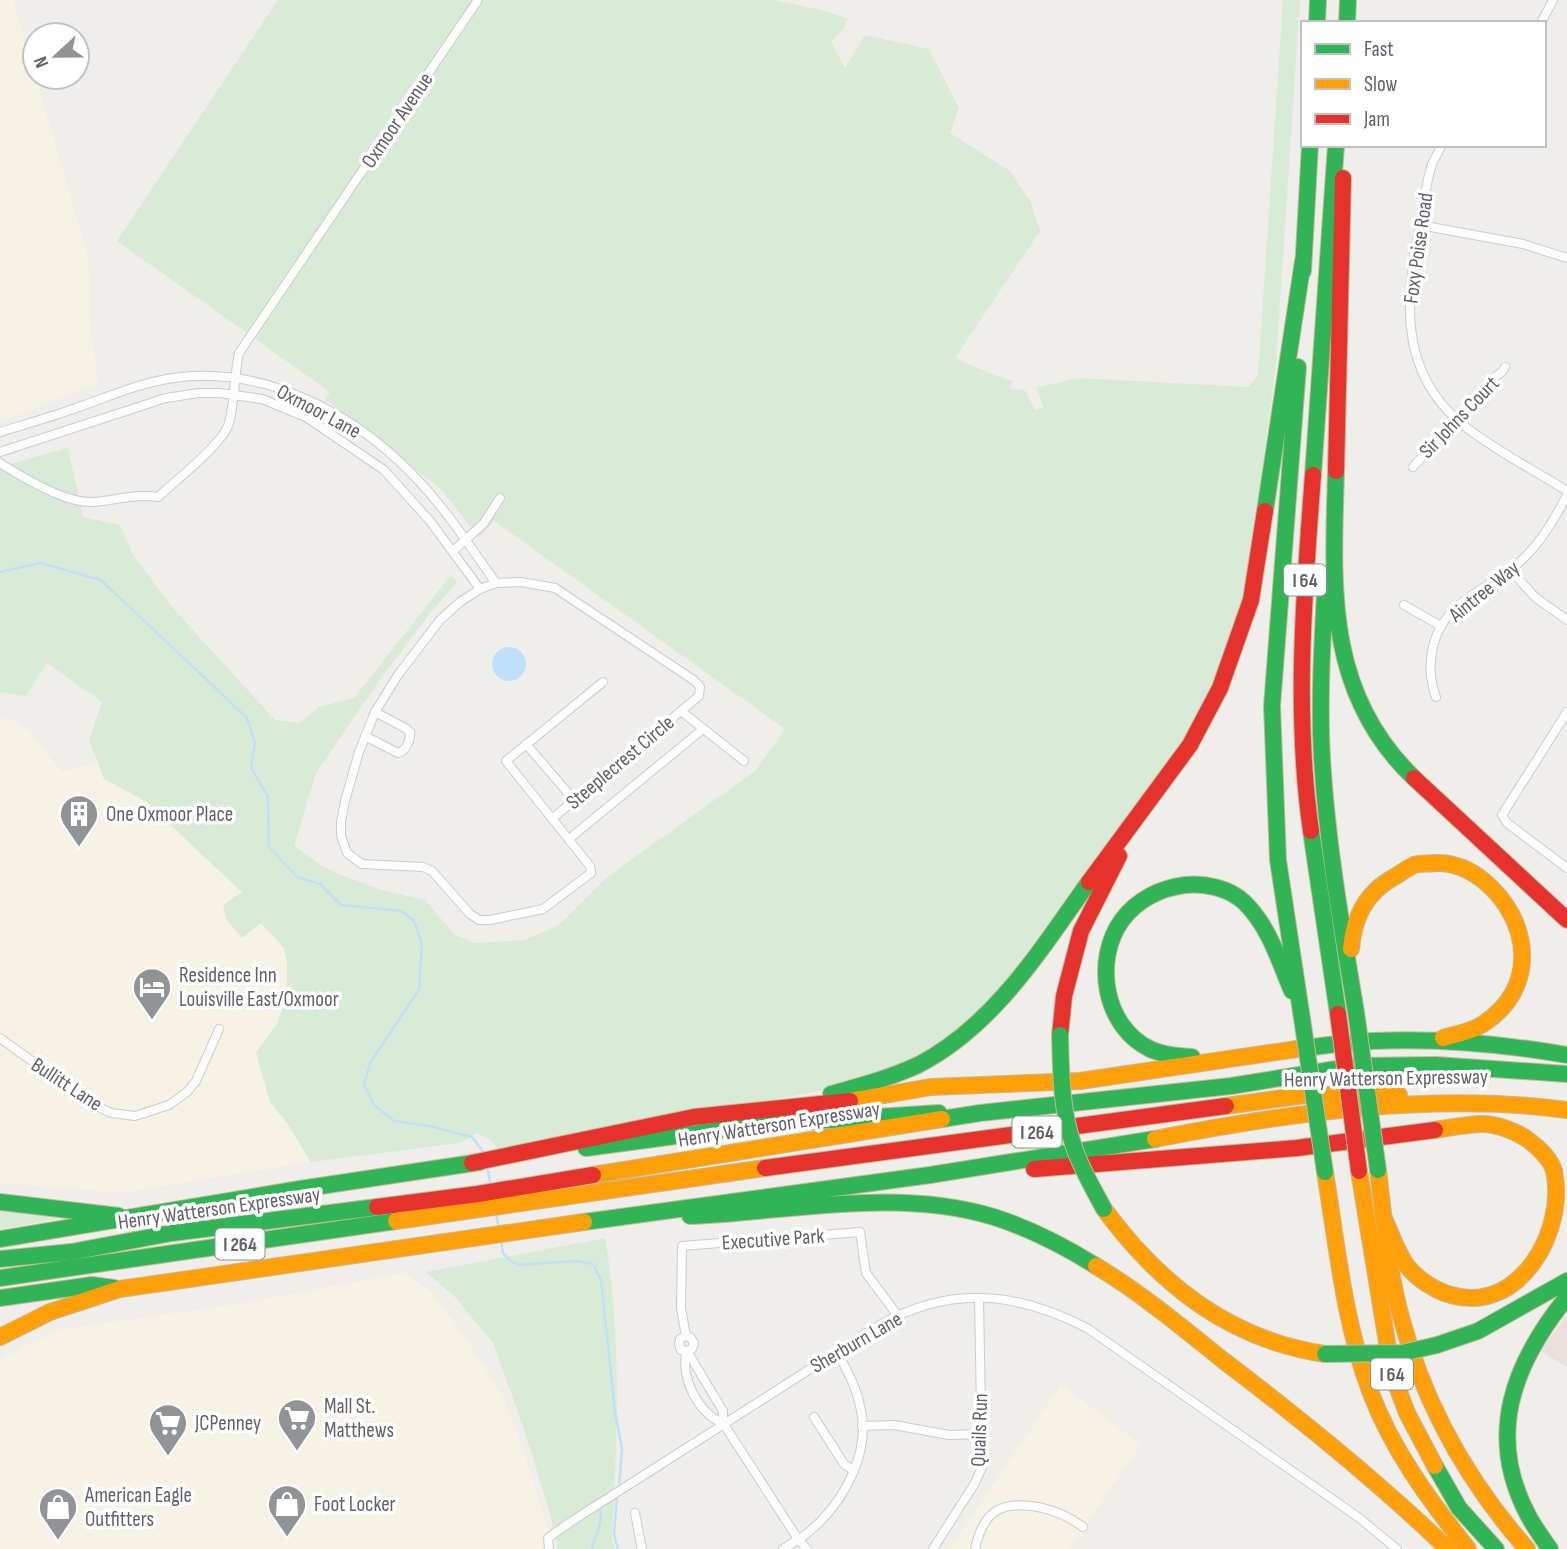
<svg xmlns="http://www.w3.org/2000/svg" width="1567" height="1549" viewBox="0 0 1567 1549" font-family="'Sofia Sans Condensed',sans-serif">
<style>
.commercial{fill:#f7f3e4}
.medical{fill:#eae0de}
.green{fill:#d8ebd6}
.water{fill:#bfe0f9}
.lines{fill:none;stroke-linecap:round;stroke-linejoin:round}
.stream{stroke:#bfe0f9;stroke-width:2.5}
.street-casing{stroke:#cbcccc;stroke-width:10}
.fast-casing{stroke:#c8b996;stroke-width:18}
.slow-casing{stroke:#c8b996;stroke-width:18}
.jam-casing{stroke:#c8b996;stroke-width:18}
.street{stroke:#fdfcfc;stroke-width:8}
.fast{stroke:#30b455;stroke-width:16}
.slow{stroke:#ff9f0a;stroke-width:16}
.jam{stroke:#e5322d;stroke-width:16}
.fast-bridge-casing{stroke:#c8b996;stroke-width:18;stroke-linecap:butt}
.jam-bridge-casing{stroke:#c8b996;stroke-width:18;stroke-linecap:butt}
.fast-bridge{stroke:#30b455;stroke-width:16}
.jam-bridge{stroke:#e5322d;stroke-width:16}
.labels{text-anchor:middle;stroke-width:7;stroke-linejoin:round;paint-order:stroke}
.shield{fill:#fff;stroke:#8f9295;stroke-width:2}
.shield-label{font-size:19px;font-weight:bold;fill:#5f6368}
.street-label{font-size:21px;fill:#5f6368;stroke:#fff}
.poi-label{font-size:21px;fill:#5f6368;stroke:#fff;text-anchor:start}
</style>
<rect width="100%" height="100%" fill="#efeeea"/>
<!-- commercial -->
<g class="commercial">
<path d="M0,0H13L86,250L89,269L90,325L98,384L0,421Z"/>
<path d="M8,718L29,730L61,772L99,762L104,779L145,801L242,893V938L261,923L284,948L287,964V995L277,1024L256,1053L270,1102L287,1123L311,1162L121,1193L0,1183V720Z"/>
<path d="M403,1273L429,1290L462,1333L502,1395L520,1441L554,1549H0V1360L30,1343L63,1329L238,1304Z"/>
<path d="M1061,1384L1140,1445L1070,1549H950Z"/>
</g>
<!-- medical -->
<path class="medical" d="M1567,1315V1367L1540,1351Z"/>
<!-- green -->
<g class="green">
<path d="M278,0H774L822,10L848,19L843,29L831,42L845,68L865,35L929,49L959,108L950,133L1010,171L1030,201L1040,231L955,358L991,374L1013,381L1010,389L1025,390L1035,410L1044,408L1036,388L1078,378L1249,387L1258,375L1283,0H1300L1276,362L1247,590L1204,707L1182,740L997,995L961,1029L928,1051L900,1065L836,1088L499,1149L489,1139L477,1133L460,1143L311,1162L287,1123L270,1102L256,1053L277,1024L287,995V964L284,948L261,923L242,938L226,919L223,905L242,892L145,801L104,779L89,740L102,702L47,663L26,696L0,692V467L68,448L83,517L120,525L133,555L171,606L275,720L299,723L319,707L354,698L451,575L457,582L431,612L379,681L316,773L294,846L324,867L341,875L382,890L425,900L455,935L474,943L525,940L559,925L607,877L755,771L785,729L494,521L479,538L442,490L325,399L330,392L117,241Z"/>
<path d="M0,1209L63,1218L0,1229Z"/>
<path d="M605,1238C622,1335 617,1441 612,1539L615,1549H558L550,1513L523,1426L493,1343L455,1297L426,1272Z"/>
</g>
<!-- water -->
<circle class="water" cx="509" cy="664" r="17"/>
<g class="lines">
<!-- stream -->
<g class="stream">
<path d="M0,572L40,563L101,580L247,718L255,743L251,768L268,797L269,847L297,877L320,884L341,905L402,911L414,921L422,944L419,990L371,1061L364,1084L374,1105L394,1121L430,1126L472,1137L484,1153"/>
<path d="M487,1166L491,1187"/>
<path d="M496,1214L499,1228"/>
<path d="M501,1238L503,1253L508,1259L518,1265L576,1261L593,1264L601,1280L615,1412L622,1449L619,1487"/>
<path d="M617,1496L614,1535L618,1549"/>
<path d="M592,1549C597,1529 606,1520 597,1499"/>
</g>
<!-- street casing -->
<g class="street-casing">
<g id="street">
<path d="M1541,23L1553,0"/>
<path d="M1442,145L1432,164L1428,179C1413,268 1382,363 1467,428C1498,452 1534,470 1567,491"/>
<path d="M1420,225L1523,244L1567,258"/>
<path d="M0,432C26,424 51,417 76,408C108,397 139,383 173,378C264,365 354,413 415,477C446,509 470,547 496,583"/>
<path d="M0,452L166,398L199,393H219L262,399L306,417L384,470L430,521L480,589"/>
<path d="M0,463C22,477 65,503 92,502C113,501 136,493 158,497C175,481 224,443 229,423C235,400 234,376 239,353L478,0"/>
<path d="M1413,467L1496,376L1502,372L1505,367"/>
<path d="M453,551L484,523L500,498"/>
<path d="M1510,570L1536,598L1567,620"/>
<path d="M1404,605L1441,626"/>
<path d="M1436,697C1424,664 1432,627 1460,604C1481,587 1505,577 1525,557C1543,539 1555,518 1567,495"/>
<path d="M681,711L744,761"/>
<path d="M1567,712L1502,815L1507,823L1567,868"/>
<path d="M365,736L398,753C406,751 411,740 410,732L407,729L375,712"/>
<path d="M526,744L574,800"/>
<path d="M553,818L699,696L700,687L695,681L555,588L521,582L496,583L480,589L460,602L440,620L398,675L375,712L359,752L345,801L341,822V836L347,853L362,864L423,867L432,871L470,914L479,920H490L543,909L591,873L590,866L506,761L603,682"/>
<path d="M569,839L703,729"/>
<path d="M0,1038L90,1103L111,1113L135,1116L169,1105L187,1092L196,1081L219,1029"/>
<path d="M686,1336L680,1339L679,1344L681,1350L687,1351L692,1349L694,1343L691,1338L686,1336L681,1308L682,1246L860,1232L866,1273L898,1316"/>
<path d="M687,1351L723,1411V1423C699,1415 679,1376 687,1351Z"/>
<path d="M814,1417L844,1464L854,1471"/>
<path d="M723,1423L798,1539L807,1549"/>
<path d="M862,1426L894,1425L949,1435L982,1434"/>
<path d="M635,1513L642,1549"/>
<path d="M549,1549L548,1538L572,1521L876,1327C949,1285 1015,1291 1087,1328L1358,1517L1397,1549"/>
<path d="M783,1549C792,1543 802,1538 810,1531C844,1502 872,1451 860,1406C856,1386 846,1369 837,1351"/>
<path d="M933,1549L975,1483L982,1467L979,1298"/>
<path d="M975,1549C983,1512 1000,1500 1038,1507C1056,1511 1068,1516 1083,1527"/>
</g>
</g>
<!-- fast casing -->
<g class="fast-casing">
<g id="fast">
<path d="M1317,23L1318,0"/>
<path d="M1347,23L1348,0"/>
<path d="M1303,271L1310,145"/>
<path d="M1298,367L1272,706L1278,860L1301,1012"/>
<path d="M1336,471C1333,584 1324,692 1414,778"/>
<path d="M1313,475L1336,145"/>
<path d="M1265,511L1303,261"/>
<path d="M1325,593C1322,648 1319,703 1322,758C1327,844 1342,928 1356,1012"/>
<path d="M1311,831L1338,1014"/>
<path d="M1297,1049C1322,1046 1347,1042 1373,1041C1437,1038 1503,1044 1567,1055"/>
<path d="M1192,1057C1178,1056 1163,1055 1150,1049C1104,1027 1093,960 1122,920C1137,900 1160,888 1185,885C1205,883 1229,888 1244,902C1269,926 1279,961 1292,991"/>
<path d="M831,1094C860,1086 890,1078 918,1065C994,1026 1041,949 1089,882"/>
<path d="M942,1119L980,1113L1231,1086L1355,1066L1436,1065L1567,1074"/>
<path d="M586,1148L766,1124L939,1113"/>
<path d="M0,1202L119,1216"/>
<path d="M690,1216C789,1212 897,1187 994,1217C1031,1229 1064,1246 1096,1266"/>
<path d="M584,1222L930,1175L1155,1139"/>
<path d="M0,1239L300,1189L480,1162"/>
<path d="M0,1259L71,1252L172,1233L377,1207"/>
<path d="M0,1278L396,1221"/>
<path d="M0,1298L92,1285L114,1288"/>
<path d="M1437,1345L1478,1331L1567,1281"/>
<path d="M1435,1466L1459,1508L1496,1549"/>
<path d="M1550,1549C1543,1539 1535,1528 1529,1517C1485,1436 1513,1364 1567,1297"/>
</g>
</g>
<!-- slow casing -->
<g class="slow-casing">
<g id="slow">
<path d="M1351,949C1354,916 1366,892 1396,876C1402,872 1408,868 1414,865C1421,863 1429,864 1435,863C1453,862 1471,870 1484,881C1531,920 1539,988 1483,1024C1471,1032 1456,1034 1443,1038"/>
<path d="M850,1101L931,1087L1080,1081L1297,1049"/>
<path d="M1226,1106L1305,1095H1399"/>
<path d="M1155,1139C1287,1113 1433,1092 1567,1110"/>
<path d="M1378,1170C1384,1219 1388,1269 1401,1317C1424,1404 1468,1482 1527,1549"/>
<path d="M1359,1171L1392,1373L1407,1413L1435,1466"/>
<path d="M1325,1172C1337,1245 1344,1322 1370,1391C1392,1450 1430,1501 1468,1549"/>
<path d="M593,1175L942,1119"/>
<path d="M1104,1209C1160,1285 1230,1340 1325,1354"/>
<path d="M1384,1218C1391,1234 1397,1252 1407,1266C1417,1279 1436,1291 1451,1295C1519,1315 1567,1231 1554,1171C1551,1159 1537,1146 1527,1139C1515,1131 1497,1124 1482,1124C1467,1124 1450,1128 1435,1130"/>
<path d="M396,1221L765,1168"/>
<path d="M1096,1266C1141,1293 1183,1328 1224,1361C1302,1420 1377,1481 1448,1549"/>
<path d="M0,1337L50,1312L120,1289L584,1222"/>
</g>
</g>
<!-- jam casing -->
<g class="jam-casing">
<g id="jam">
<path d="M1336,471L1343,178"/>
<path d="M1414,778L1567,920"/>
<path d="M1311,831C1294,714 1304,593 1313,475"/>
<path d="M1089,882L1190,745L1220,688L1251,600L1265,511"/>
<path d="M1060,1035L1064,996L1081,931L1119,856"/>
<path d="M472,1163L694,1117L850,1101"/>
<path d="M765,1168L1226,1106"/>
<path d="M1034,1169L1297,1148L1435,1130"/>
<path d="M377,1207L478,1194L593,1175"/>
</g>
</g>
<!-- street -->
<use href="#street" class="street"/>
<!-- fast -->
<use href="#fast" class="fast"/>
<!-- slow -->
<use href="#slow" class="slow"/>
<!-- jam -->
<use href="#jam" class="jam"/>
<!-- fast-bridge casing -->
<g class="fast-bridge-casing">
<g id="fast-bridge">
<path d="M1301,1012L1325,1172"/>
<path d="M1356,1012L1378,1170"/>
<path d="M1060,1035C1061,1072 1061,1109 1073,1144C1080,1167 1093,1188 1104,1209"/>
<path d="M1325,1354L1402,1353L1437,1345"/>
</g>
</g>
<!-- jam-bridge casing -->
<g class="jam-bridge-casing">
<path id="jam-bridge" d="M1338,1014L1359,1171"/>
</g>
<!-- fast-bridge -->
<use href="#fast-bridge" class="fast-bridge"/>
<!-- jam-bridge -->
<use href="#jam-bridge" class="jam-bridge"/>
</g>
<!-- icons -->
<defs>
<g id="building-pin" transform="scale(2.0125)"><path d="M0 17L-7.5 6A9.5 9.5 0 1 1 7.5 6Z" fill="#919496" stroke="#fff"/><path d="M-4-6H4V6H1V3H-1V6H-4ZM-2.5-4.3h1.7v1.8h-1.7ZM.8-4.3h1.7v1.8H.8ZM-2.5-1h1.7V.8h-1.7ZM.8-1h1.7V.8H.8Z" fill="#fff"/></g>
<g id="hotel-pin" transform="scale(2.0125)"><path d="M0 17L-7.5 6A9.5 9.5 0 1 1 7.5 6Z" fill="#919496" stroke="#fff"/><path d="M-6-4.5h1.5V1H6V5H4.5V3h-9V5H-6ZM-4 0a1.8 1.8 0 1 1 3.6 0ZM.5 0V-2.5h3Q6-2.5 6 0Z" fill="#fff"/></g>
<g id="supermarket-pin" transform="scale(2.0125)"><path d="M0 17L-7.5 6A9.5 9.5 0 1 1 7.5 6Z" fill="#919496" stroke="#fff"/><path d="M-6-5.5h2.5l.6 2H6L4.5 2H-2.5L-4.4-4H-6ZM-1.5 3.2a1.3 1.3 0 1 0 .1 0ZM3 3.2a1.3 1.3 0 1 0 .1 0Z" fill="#fff"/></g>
<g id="shop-pin" transform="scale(2.0125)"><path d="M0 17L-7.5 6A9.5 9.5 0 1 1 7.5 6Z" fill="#919496" stroke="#fff"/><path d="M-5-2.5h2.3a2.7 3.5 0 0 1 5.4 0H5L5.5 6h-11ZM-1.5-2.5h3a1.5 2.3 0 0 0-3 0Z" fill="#fff"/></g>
</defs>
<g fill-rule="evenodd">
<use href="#building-pin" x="79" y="814"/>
<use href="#hotel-pin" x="152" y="987"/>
<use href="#supermarket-pin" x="297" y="1418"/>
<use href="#supermarket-pin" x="168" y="1423"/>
<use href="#shop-pin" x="287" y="1504"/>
<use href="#shop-pin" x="58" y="1507"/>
</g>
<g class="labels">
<!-- shield labels -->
<g class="shield">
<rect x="1284" y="564.5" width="42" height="31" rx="5"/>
<rect x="1012.5" y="1116.5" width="49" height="31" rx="5"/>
<rect x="215.5" y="1228.5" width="49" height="31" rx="5"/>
<rect x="1371" y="1358.5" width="42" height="31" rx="5"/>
</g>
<g class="shield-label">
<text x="1305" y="587">I 64</text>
<text x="1037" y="1139">I 264</text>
<text x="240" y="1251">I 264</text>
<text x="1392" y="1381">I 64</text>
</g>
<!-- street labels -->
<g class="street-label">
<text transform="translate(397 120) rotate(-56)" y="7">Oxmoor Avenue</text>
<text transform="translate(1418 248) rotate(-82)" y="7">Foxy Poise Road</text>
<text transform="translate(319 411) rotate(28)" y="7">Oxmoor Lane</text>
<text transform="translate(1459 417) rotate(-46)" y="7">Sir Johns Court</text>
<text transform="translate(1484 591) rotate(-39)" y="7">Aintree Way</text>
<text transform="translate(620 762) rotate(-40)" y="7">Steeplecrest Circle</text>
<text transform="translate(1386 1078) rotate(-1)" y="7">Henry Watterson Expressway</text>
<text transform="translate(67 1084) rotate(33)" y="7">Bullitt Lane</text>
<text transform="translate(779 1124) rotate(-9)" y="7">Henry Watterson Expressway</text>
<text transform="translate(219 1208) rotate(-8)" y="7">Henry Watterson Expressway</text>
<text transform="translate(773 1239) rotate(-4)" y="7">Executive Park</text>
<text transform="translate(856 1342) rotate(-30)" y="7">Sherburn Lane</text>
<text transform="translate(979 1430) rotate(-88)" y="7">Quails Run</text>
</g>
<!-- poi labels -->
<g class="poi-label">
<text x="106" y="821">One Oxmoor Place</text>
<text x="179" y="982">Residence Inn<tspan x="179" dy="24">Louisville East/Oxmoor</tspan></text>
<text x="324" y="1413">Mall St.<tspan x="324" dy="24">Matthews</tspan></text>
<text x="195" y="1430">JCPenney</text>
<text x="85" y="1502">American Eagle<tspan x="85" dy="24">Outfitters</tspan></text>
<text x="314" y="1511">Foot Locker</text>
</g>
</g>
<!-- legend -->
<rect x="1301" y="21" width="245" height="126" fill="#ffffff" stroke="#bfc1c3" stroke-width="2"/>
<rect x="1315" y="44" width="35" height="10" fill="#30b455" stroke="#bfc1c3" stroke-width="2"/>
<text x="1364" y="56" font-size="21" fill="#5f6368">Fast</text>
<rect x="1315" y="79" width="35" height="10" fill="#ff9f0a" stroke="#bfc1c3" stroke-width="2"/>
<text x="1364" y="91" font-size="21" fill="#5f6368">Slow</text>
<rect x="1315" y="114" width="35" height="10" fill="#e5322d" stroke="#bfc1c3" stroke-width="2"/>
<text x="1364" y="126" font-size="21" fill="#5f6368">Jam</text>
<!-- north arrow -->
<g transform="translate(56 56) rotate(248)"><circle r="33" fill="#ffffff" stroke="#bfc1c3" stroke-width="2"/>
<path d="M0-5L12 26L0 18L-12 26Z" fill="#919496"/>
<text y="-10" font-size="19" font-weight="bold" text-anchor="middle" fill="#5f6368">N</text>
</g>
</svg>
